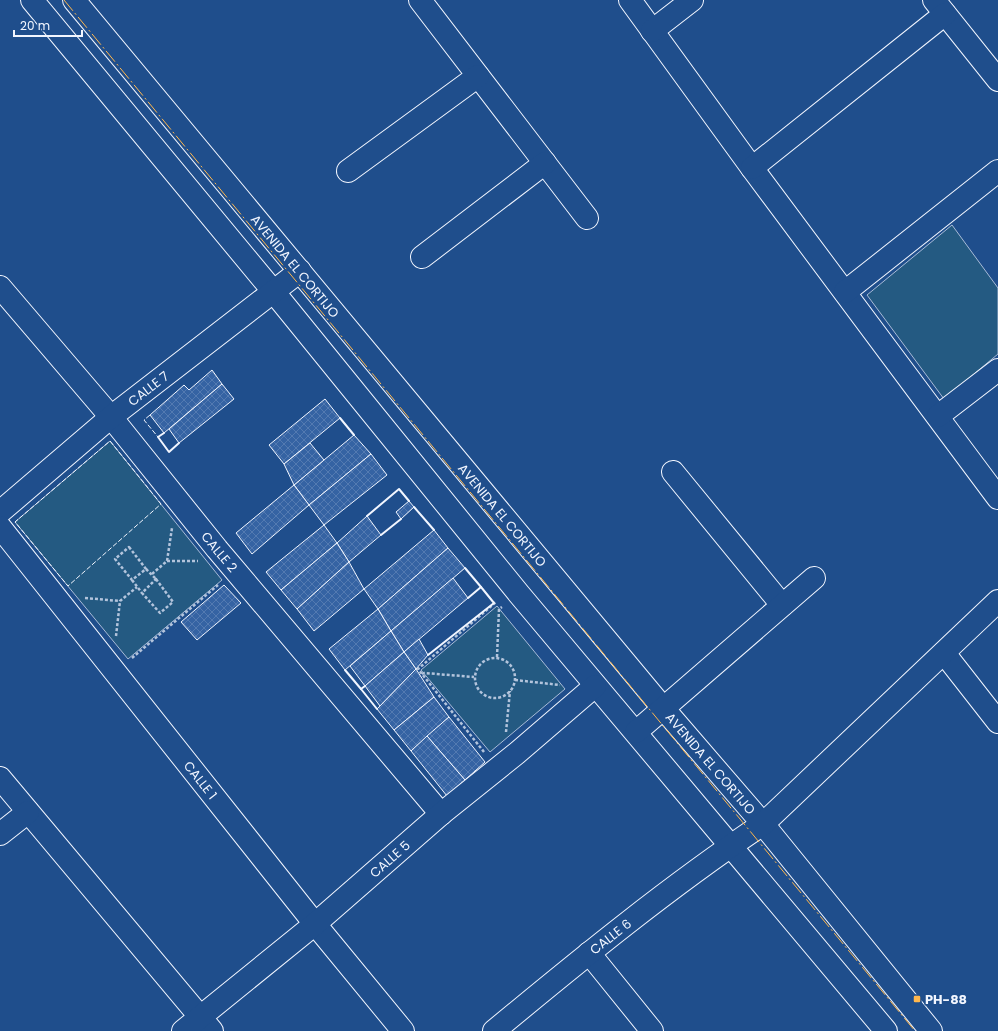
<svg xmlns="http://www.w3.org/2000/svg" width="998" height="1031" viewBox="0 0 998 1031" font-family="Poppins,sans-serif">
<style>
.green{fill:#245a82;stroke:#a8bbd7}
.building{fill:url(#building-cross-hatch);stroke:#f2f6ff}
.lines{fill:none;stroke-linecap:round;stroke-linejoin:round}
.minor-casing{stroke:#f2f6ff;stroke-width:24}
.path{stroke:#b3c4dc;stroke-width:2.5;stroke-dasharray:3 2;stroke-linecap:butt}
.minor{stroke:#1f4e8c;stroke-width:22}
.fence{stroke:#f2f6ff;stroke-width:1;stroke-dasharray:5 2;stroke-linecap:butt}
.wall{stroke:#f2f6ff;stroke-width:2}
.power{stroke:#ffb74d;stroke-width:1;stroke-dasharray:14 3 2 3;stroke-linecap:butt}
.poi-dot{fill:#ffb74d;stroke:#1f4e8c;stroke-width:1.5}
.labels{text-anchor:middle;stroke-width:3;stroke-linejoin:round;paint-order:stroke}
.street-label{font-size:13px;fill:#f2f6ff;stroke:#1f4e8c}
.poi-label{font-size:13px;font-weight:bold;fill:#f2f6ff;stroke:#1f4e8c;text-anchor:start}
</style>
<defs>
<pattern id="building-cross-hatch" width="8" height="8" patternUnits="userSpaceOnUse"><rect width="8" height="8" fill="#3563a3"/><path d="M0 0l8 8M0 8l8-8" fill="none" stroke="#537ab1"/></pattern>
</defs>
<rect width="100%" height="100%" fill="#1f4e8c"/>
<!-- green -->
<g class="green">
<path d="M952,225L998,288V354L944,399L867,295Z"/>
<path d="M110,441L222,580L128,659L15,522Z"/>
<path d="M497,606L565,689L490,752L421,670Z"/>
</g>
<!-- building -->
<g class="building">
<path d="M212,370L222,384L164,433L150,415L184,385L189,390Z"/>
<path d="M222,384L234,399L179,443L169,429Z"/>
<path d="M325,399L340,418L284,464L269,445Z"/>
<path d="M354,435L371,454L309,505L294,485Z"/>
<path d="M310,443L324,460L294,485L284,464Z"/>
<path d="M371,454L387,475L324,525L309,505Z"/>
<path d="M294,485L309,505L252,554L236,533Z"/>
<path d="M409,501L414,507L401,519L396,512Z"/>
<path d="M367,516L381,535L349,562L337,543Z"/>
<path d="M324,525L337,543L281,590L266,572Z"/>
<path d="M434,530L448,548L378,609L364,589Z"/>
<path d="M337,543L349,562L297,609L281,590Z"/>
<path d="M448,548L465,568L391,631L378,609Z"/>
<path d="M349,562L364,589L314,631L297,609Z"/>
<path d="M453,578L468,598L404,652L391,631Z"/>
<path d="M224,585L241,603L197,640L181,622Z"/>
<path d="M378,609L391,631L345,670L329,649Z"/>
<path d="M391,631L404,652L365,686L350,666Z"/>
<path d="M419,639L428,655L416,669L404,652Z"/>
<path d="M404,652L416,669L380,706L365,686Z"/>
<path d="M416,669L434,697L394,730L377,709Z"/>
<path d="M434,697L449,717L411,751L394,730Z"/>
<path d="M449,717L485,762L465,780L427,736Z"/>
<path d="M427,736L465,780L447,796L411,751Z"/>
</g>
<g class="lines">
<!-- minor casing -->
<g class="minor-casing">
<g id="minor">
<path d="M32,0L273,291L519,594L886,1031"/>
<path id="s1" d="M74,0L663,708L763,824L931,1031"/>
<path d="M420,0L587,218"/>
<path d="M630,0L752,168L998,498"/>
<path d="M934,0L998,80"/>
<path d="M652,31L692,0"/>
<path d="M752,168L945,14"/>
<path d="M348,171L478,76"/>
<path d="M422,257L545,163"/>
<path id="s2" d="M0,287L111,417L217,549L441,814"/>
<path d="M845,292L998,171"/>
<path d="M938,416L998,370"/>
<path d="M673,472L782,605"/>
<path id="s3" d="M0,512L111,417L300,271"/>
<path id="s4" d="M0,527L315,924L403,1031"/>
<path d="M944,653L998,722"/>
<path d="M636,732L814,578"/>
<path d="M0,778L212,1031"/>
<path d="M0,834L28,812"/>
<path d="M589,953L652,1031"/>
<path id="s5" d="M183,1031L315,924L441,814L517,753L595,686"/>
<path id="s6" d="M494,1031C581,959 669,887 763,824L998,601"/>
</g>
</g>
<!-- path -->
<g class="path">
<path d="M129,547L146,569L132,580L115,559Z"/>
<path d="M167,561H198"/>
<path d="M146,569L156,579"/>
<path d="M152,574L167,561L172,528"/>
<path d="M156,579L173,602L160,613L142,593Z"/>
<path d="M132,580L142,593"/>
<path d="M85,598L120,601"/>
<path d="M116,636L120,601L137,587"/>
<path d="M497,657L499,609L502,607"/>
<circle cx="495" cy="678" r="20"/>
<path d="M132,658L218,585"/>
<path d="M422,674L424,673L474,677"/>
<path d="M515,680L560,685"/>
<path d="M506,732L510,691"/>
<path d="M484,752L418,669L496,602"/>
</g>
<!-- minor -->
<use href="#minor" class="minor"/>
<!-- fence -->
<g class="fence">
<path d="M150,415L144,420L158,437"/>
<path d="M110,441L161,504L68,586L15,522Z"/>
</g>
<!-- wall -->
<g class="wall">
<path d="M340,418L354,435"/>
<path d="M164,433L158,437L169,452L179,443"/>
<path d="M414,507L434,530"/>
<path d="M367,516L399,489L409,501"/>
<path d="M381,535L401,519"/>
<path d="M465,568L481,587L468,598"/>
<path d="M428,655L494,603L481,587"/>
<path d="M345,670L361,689"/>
<path d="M365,686L361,689L377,709"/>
</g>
<!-- power -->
<path class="power" d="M64,0L915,1031"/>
</g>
<!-- markers -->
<rect class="poi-dot" x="913" y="995" width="8" height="8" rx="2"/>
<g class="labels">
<!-- street labels -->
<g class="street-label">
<text dy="5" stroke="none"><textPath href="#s1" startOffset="346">AVENIDA EL CORTIJO</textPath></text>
<text dy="5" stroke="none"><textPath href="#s3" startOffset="193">CALLE 7</textPath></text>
<text dy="5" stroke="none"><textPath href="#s1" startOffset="670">AVENIDA EL CORTIJO</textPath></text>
<text dy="5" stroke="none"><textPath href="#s2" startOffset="344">CALLE 2</textPath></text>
<text dy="5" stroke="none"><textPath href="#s1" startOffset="994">AVENIDA EL CORTIJO</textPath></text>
<text dy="5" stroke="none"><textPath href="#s4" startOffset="323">CALLE 1</textPath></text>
<text dy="5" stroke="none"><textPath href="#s5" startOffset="269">CALLE 5</textPath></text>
<text dy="5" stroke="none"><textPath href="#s6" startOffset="150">CALLE 6</textPath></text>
</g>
<!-- poi labels -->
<g class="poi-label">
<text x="925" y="1004">PH-88</text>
</g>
</g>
<!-- scale -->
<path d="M14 30v6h68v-6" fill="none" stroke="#f2f6ff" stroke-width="2"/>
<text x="20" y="30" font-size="12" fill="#f2f6ff" stroke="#1f4e8c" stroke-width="3" paint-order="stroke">20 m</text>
</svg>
